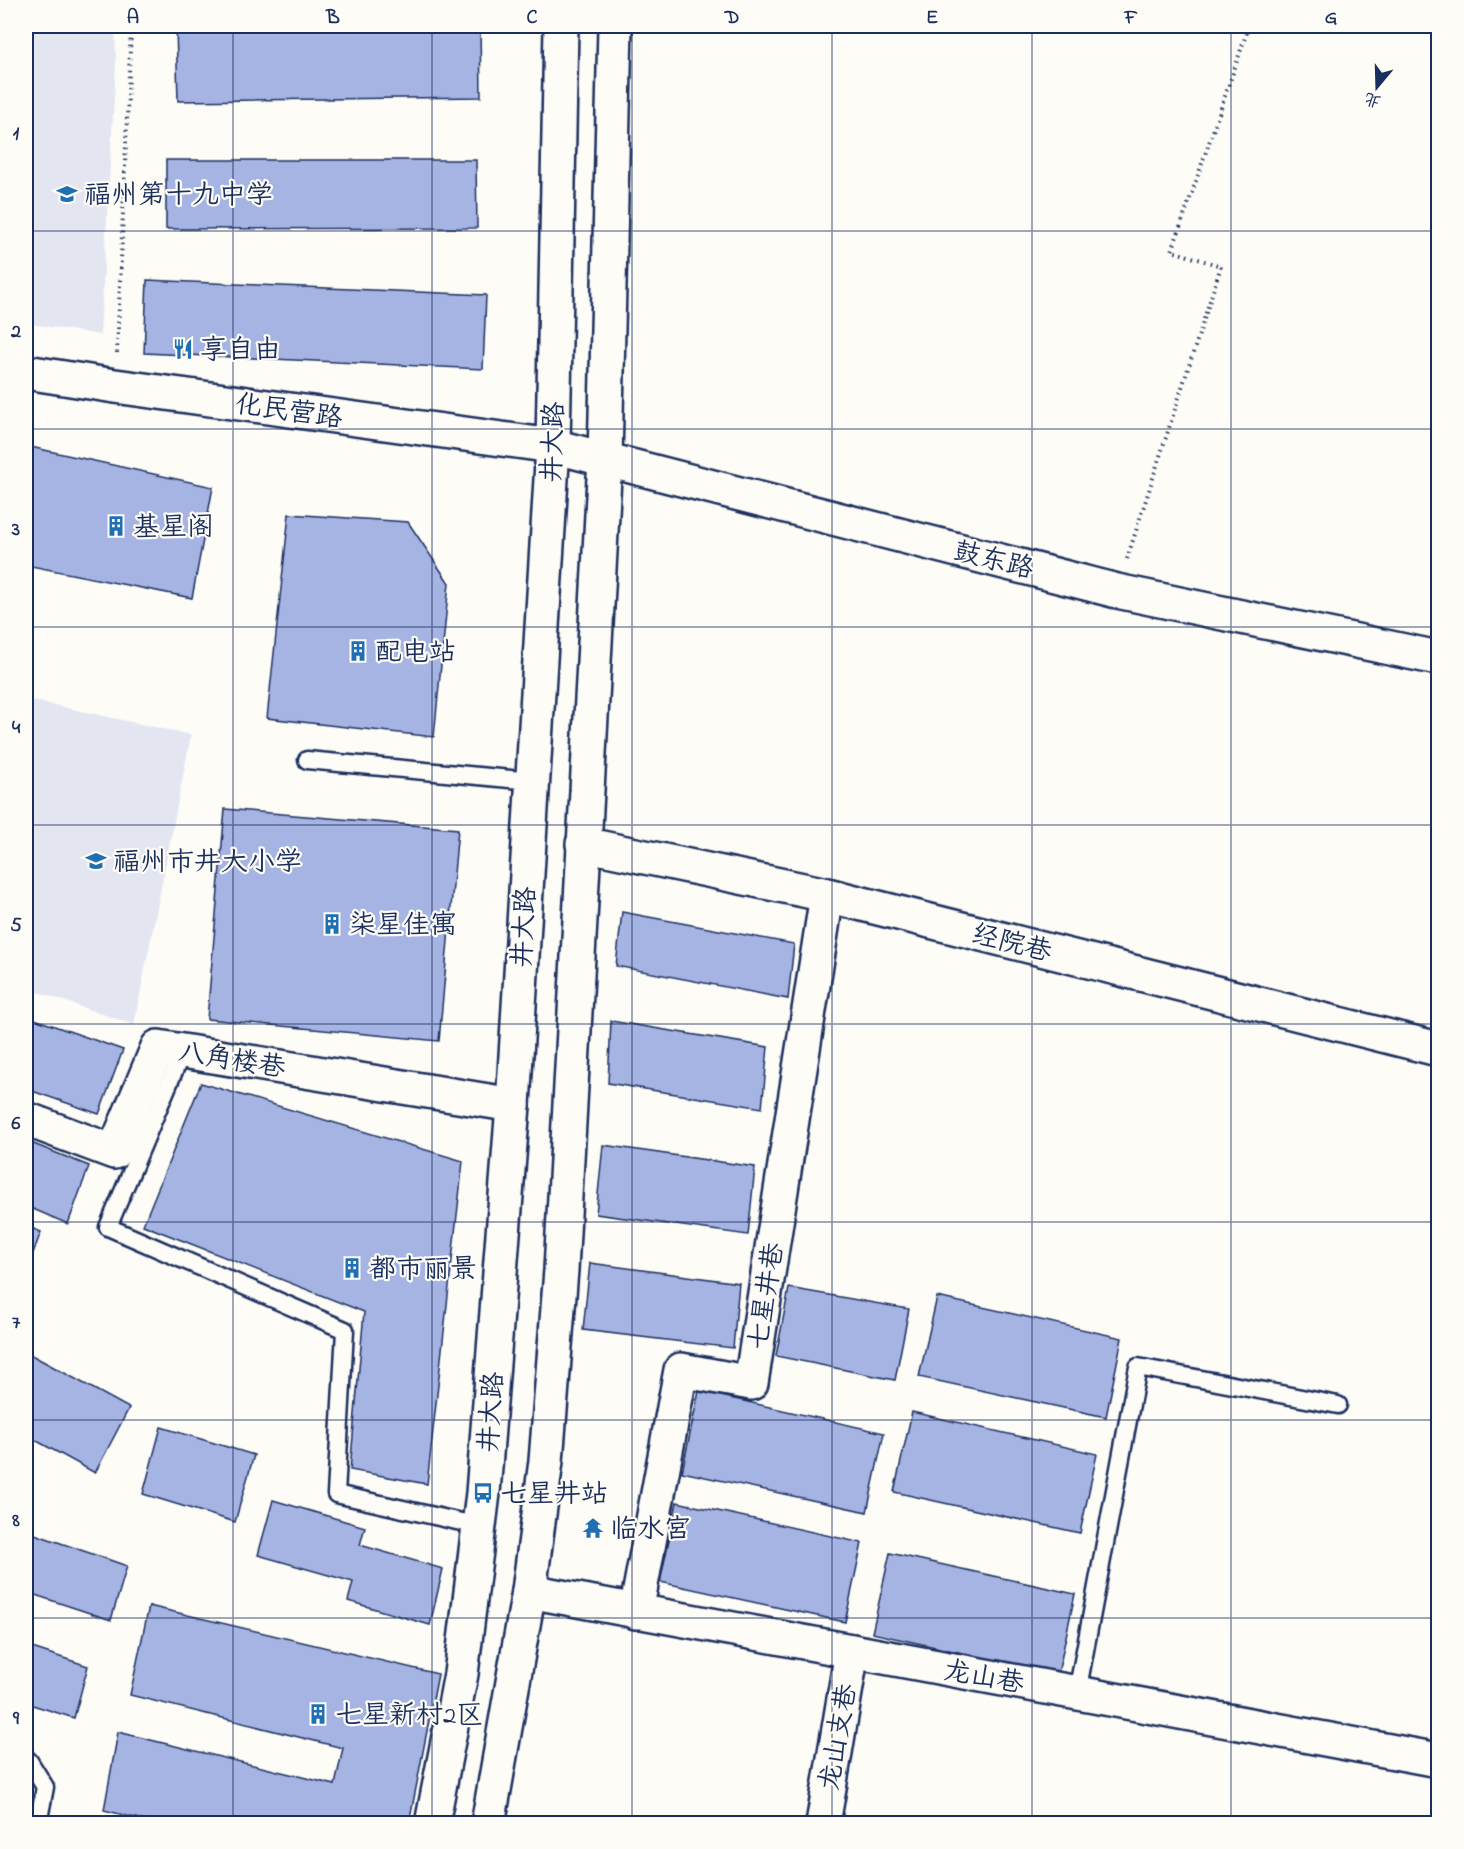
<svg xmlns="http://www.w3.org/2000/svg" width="1464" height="1849" viewBox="0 0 1464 1849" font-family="'Indie Flower','LXGW WenKai TC',sans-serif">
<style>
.built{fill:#e3e6f1}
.building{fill:#a5b4e3;stroke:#1b2f5e;stroke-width:1.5}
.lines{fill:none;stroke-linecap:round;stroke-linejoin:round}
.lane-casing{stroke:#1b2f5e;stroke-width:21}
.street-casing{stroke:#1b2f5e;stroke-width:38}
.secondary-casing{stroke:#1b2f5e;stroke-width:38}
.path{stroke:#1b2f5e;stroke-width:4;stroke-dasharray:1.5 4.5;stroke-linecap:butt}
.lane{stroke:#fdfcf7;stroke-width:16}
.street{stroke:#fdfcf7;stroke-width:33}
.secondary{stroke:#fdfcf7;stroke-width:33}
.grid{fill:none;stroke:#1b2f5e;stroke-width:1.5;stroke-opacity:0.55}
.labels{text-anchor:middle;stroke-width:4.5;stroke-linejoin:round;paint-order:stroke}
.poi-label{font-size:27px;fill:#1b2f5e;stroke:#fdfcf7;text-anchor:start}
.street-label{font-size:27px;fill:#1b2f5e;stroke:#fdfcf7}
.neatline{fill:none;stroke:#1b2f5e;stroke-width:2}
.grid-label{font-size:20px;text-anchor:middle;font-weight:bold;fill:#1b2f5e}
</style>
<rect width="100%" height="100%" fill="#fdfcf7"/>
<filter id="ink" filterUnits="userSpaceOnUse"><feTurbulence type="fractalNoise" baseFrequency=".0167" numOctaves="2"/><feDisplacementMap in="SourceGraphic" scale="12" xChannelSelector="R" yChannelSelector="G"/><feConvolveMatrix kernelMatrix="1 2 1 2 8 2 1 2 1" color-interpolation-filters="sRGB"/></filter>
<g filter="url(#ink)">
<!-- built -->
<g class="built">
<path d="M26,26H115L116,64L100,335L26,323Z"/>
<path d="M26,699L191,735L134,1025L26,988Z"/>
</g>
<!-- building -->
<g class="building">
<path d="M176,26H480L481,97L178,101Z"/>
<path d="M166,160H476L477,228L166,229Z"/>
<path d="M147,280L486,295L483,369L144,353Z"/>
<path d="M26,446L213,487L192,598L26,565Z"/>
<path d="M289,514L408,522L449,583L434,737L267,718Z"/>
<path d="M225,809L458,829L439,1041L207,1019Z"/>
<path d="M622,912L794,944L788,999L616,966Z"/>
<path d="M26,1016L123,1050L99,1114L26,1089Z"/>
<path d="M611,1021L768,1047L762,1108L608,1083Z"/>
<path d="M201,1083L463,1161L427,1484L350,1470L364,1312L143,1225Z"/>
<path d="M26,1141L89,1166L68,1224L26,1206Z"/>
<path d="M603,1145L755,1167L748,1235L596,1214Z"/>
<path d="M26,1226L41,1232L26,1272Z"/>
<path d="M590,1263L739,1283L733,1348L583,1330Z"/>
<path d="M789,1288L909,1309L895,1380L776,1356Z"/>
<path d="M937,1297L1122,1338L1106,1417L919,1377Z"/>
<path d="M26,1352L129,1408L95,1473L26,1435Z"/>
<path d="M699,1391L884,1433L867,1512L682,1472Z"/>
<path d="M912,1412L1097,1454L1080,1533L894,1492Z"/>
<path d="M161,1427L254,1455L235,1522L143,1494Z"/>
<path d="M273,1500L365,1527L360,1545L443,1569L430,1625L348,1601L353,1582L258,1555Z"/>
<path d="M677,1502L862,1543L845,1622L660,1582Z"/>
<path d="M26,1531L127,1566L111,1620L26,1592Z"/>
<path d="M890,1553L1075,1594L1058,1674L872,1633Z"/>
<path d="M149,1606L438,1674L409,1824H158L104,1810L118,1732L335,1785L343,1748L130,1695Z"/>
<path d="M26,1646L88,1666L74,1718L26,1703Z"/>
</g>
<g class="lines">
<!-- lane casing -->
<g class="lane-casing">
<g id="lane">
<path d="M307,760L532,781"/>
<path d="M183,1050L108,1227L345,1330L336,1494L479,1526"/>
<path d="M1077,1693L1138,1367L1338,1405"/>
<path d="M26,1758L29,1761L45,1787L38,1824"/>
</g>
</g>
<!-- street casing -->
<g class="street-casing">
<g id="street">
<path d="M583,844L827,895L1438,1049"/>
<path d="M26,1119L114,1152L158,1047L513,1105"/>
<path d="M529,1591L1438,1760"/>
<path d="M636,1612L681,1370L751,1383L827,895"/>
<path d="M823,1824L852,1651"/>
</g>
</g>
<!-- secondary casing -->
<g class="secondary-casing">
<g id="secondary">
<path d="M26,372L115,386L553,446L1117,591L1438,658"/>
<path d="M432,1824L461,1674L483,1493L513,1105L553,446L561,26"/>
<path d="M488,1824L529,1591L546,1461L561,1270L605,459L615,26"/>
</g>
</g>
<!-- path -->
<g class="path">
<path d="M117,353L131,26"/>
<path d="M1127,559L1221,266L1172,251L1249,26"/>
</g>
<!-- lane -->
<use href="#lane" class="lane"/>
<!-- street -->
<use href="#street" class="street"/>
<!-- secondary -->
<use href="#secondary" class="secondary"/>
</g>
</g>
<!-- grid -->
<path class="grid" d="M233,26V1824M432,26V1824M632,26V1824M832,26V1824M1032,26V1824M1231,26V1824M26,231H1438M26,429H1438M26,627H1438M26,825H1438M26,1024H1438M26,1222H1438M26,1420H1438M26,1618H1438"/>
<!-- icons -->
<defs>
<g id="school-bare" transform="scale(1.62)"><path d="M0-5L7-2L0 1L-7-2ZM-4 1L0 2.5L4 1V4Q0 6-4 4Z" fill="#1f6fb2" stroke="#fdfcf7" stroke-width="2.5" paint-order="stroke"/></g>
<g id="restaurant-bare" transform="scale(1.62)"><path d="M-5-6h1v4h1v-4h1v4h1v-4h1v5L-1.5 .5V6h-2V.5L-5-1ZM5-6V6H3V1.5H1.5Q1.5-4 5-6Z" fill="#1f6fb2" stroke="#fdfcf7" stroke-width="2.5" paint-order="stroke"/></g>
<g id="building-bare" transform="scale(1.62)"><path d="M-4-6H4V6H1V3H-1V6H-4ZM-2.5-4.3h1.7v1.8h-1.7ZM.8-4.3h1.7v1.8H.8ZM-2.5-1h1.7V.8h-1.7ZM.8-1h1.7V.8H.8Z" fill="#1f6fb2" stroke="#fdfcf7" stroke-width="2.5" paint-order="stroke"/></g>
<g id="bus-bare" transform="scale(1.62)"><path d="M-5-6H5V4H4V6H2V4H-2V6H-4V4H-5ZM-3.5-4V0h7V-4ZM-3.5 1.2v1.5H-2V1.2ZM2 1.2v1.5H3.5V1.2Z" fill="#1f6fb2" stroke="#fdfcf7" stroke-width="2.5" paint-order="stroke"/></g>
<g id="temple-bare" transform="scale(1.62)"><path d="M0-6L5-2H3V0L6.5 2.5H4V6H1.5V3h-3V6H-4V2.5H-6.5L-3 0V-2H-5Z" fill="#1f6fb2" stroke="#fdfcf7" stroke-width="2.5" paint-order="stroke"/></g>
</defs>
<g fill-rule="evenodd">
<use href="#school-bare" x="67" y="194"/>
<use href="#restaurant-bare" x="183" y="349"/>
<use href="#building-bare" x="116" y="526"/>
<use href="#building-bare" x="358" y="651"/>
<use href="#school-bare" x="96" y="861"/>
<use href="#building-bare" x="332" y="924"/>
<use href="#building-bare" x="352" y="1268"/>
<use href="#bus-bare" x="483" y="1493"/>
<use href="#temple-bare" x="593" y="1528"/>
<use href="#building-bare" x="318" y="1714"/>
</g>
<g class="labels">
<!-- poi labels -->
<g class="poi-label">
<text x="84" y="203">福州第十九中学</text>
<text x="200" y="358">享自由</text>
<text x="133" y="535">基星阁</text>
<text x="375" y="660">配电站</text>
<text x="113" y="870">福州市井大小学</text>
<text x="349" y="933">柒星佳寓</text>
<text x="369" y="1277">都市丽景</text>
<text x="500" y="1502">七星井站</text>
<text x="610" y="1537">临水宫</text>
<text x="335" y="1723">七星新村2区</text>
</g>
<!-- street labels -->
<g class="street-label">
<text transform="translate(289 410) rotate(8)" y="9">化民营路</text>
<text transform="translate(552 442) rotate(-88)" y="9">井大路</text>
<text transform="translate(994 559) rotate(14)" y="9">鼓东路</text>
<text transform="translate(523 927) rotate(-87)" y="9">井大路</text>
<text transform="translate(1012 942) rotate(14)" y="9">经院巷</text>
<text transform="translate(232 1059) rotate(9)" y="9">八角楼巷</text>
<text transform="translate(765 1296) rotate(-81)" y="9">七星井巷</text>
<text transform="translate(490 1412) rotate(-86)" y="9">井大路</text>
<text transform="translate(984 1676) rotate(10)" y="9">龙山巷</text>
<text transform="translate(837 1737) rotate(-80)" y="9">龙山支巷</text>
</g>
</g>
<!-- margin -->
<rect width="1464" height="1849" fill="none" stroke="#fdfcf7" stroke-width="66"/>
<!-- north arrow -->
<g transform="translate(1377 87) rotate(199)" stroke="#fdfcf7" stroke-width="4.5" paint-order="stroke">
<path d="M0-4.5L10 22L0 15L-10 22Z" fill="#1b2f5e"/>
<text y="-9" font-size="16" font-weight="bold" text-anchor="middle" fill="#1b2f5e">北</text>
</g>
<rect x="33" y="33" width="1398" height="1783" class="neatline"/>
<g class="grid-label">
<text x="133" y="23">A</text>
<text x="333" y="23">B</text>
<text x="532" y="23">C</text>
<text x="732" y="23">D</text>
<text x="932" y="23">E</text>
<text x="1131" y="23">F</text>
<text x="1331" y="23">G</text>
<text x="16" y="139">1</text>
<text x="16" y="337">2</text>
<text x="16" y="535">3</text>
<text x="16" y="733">4</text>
<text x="16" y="931">5</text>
<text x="16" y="1129">6</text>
<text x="16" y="1328">7</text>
<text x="16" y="1526">8</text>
<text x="16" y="1724">9</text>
</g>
</svg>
